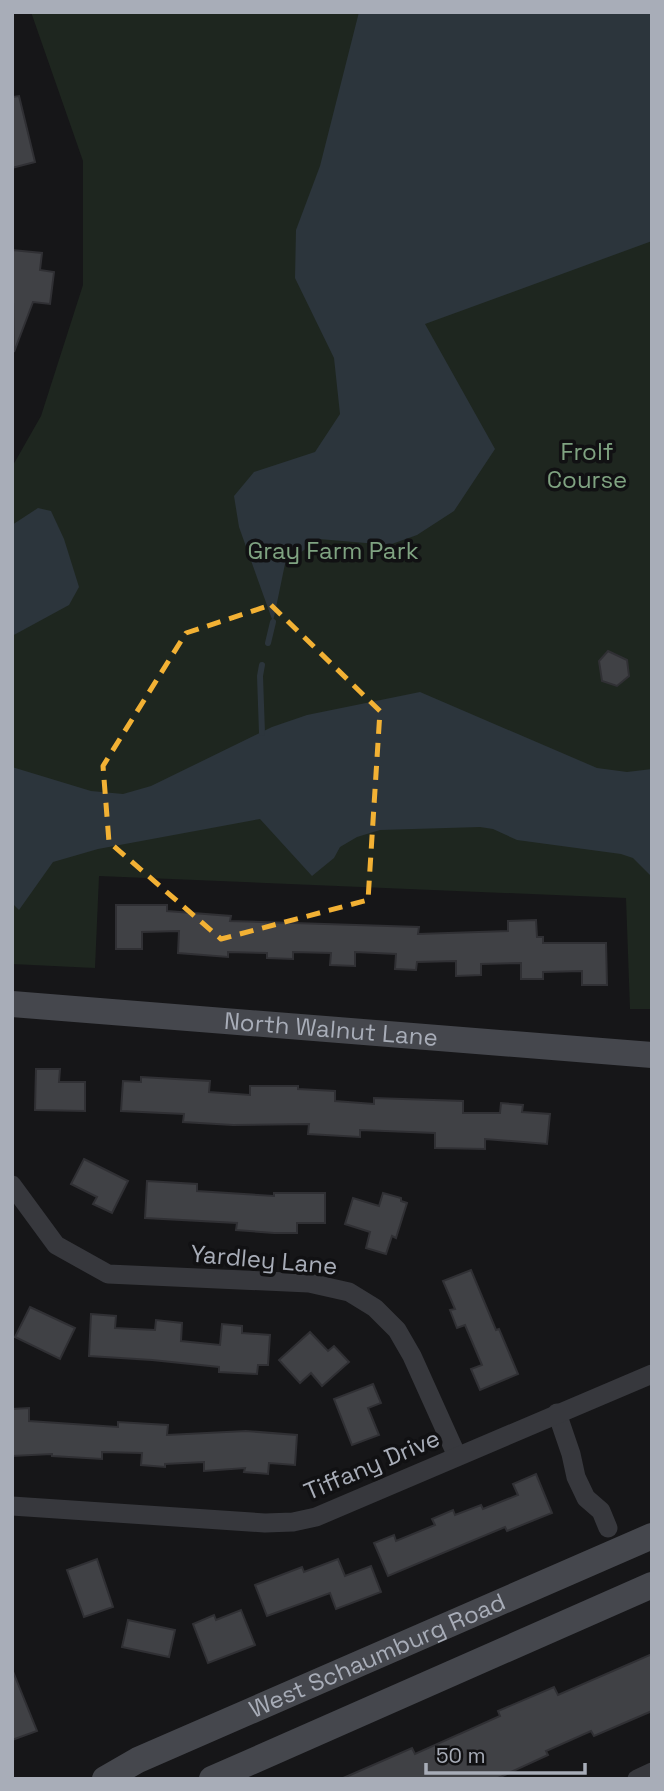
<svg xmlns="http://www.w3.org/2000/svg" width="664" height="1791" viewBox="0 0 664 1791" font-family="'Space Grotesk',sans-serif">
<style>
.green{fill:#1e261f}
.water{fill:#2c353c}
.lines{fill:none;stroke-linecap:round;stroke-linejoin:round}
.stream{stroke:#2c353c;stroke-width:6}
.building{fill:#404145;stroke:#303034;stroke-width:2}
.street{stroke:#37383d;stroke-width:19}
.secondary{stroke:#45474d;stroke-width:26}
.marked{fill:none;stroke:#f2b134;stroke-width:5;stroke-dasharray:14 9;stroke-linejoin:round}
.labels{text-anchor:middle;stroke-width:7;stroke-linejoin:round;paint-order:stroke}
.park-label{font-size:24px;fill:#7fa381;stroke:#111113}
.street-label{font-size:24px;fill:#a8adb8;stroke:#111113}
</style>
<rect width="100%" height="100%" fill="#161618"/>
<!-- green -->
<path class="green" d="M31,12H652V1009H630L626,898L99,876L95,968L12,964V467L41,416L83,285V161Z"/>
<!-- water -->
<g class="water">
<path d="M359,12H652V241L425,324L495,449L454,511L417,535L389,545L319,539L285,564L273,622L239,527L234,496L254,472L315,452L340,414L334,358L295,278L296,230L320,166Z"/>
<path d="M38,508L51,511L64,539L79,587L69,605L12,636V525Z"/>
<path d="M420,692L597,768L627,772L652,769V877L633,858L621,854L517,840L493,829L480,827L380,830L357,837L340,847L334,858L312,876L260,819L98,849L53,862L19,910L12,903V767L91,791L123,794L151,786L272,727L307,715Z"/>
</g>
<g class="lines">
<!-- stream -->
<g class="stream">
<path d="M268,643L273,622"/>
<path d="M262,733L260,676L262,665"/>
</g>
</g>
<!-- building -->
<g class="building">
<path d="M19,96L35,162L12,168V97Z"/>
<path d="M12,250L42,253L40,270L54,272L50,304L33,302L14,352Z"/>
<path d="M608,651L627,660L629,676L617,686L602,681L599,661Z"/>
<path d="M116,905H167V911L231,916L230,921L419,927L418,934L508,931V921L536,920L537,937H543V943H606L607,985H582V971L543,972V979H521V963L481,964V975L456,976V961L417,962L416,970L395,969L396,954L355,952V966L330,965L331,953L293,952V959L267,958V953L228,952V957L178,953L179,931L142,932V949H116Z"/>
<path d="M36,1069H60L59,1082H85V1111L35,1110Z"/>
<path d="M141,1077L210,1081L209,1092L250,1095V1086H298V1089L335,1091V1101L374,1104V1098L463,1101V1113H500L501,1103L523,1105L522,1112L550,1114L547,1144L485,1139V1149L435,1148V1133L360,1130V1137L308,1134L309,1124L233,1125L183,1122L184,1114L121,1111L123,1081L141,1082Z"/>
<path d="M84,1159L128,1181L112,1213L93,1204L97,1197L71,1184Z"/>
<path d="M147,1181L197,1184V1191L274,1196V1193H325V1223H297V1233H274L236,1230L237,1223L145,1218Z"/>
<path d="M383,1193L401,1198V1201L407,1203L396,1238L392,1236L386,1254L366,1248L370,1232L345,1224L353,1198L379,1206Z"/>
<path d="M471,1270L496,1330L499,1329L518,1374L480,1390L471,1369L482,1365L465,1325L457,1328L450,1310L455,1309L443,1281Z"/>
<path d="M30,1307L75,1328L60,1359L15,1337Z"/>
<path d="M91,1314L116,1316L115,1328L155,1330L156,1320L182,1323L181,1341L220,1345L222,1324L242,1326V1333L270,1335L268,1365H258L257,1374L219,1372V1367L152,1360L89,1356Z"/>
<path d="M310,1332L328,1351L334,1346L349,1362L322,1386L311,1373L300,1383L279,1360Z"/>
<path d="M373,1384L381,1403L368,1408L379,1435L352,1445L334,1399Z"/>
<path d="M29,1408V1421L118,1427V1422L168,1425L167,1435L246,1431L297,1435L295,1465L269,1463L268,1474L244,1472L245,1468L204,1471V1462L165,1464V1467L141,1465L142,1453L102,1452V1459L52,1456V1454L12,1456V1409Z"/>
<path d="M536,1474L552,1513L507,1531L505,1527L388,1576L374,1543L394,1535L396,1541L435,1525L432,1519L453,1510L455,1515L481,1505L483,1509L518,1495L513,1484Z"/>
<path d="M97,1559L113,1607L84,1617L67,1570Z"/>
<path d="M338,1559L345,1576L371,1566L381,1592L336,1609L330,1593L267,1616L255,1585L302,1567L304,1572Z"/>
<path d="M241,1610L255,1645L208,1663L193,1624L214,1615L216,1620Z"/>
<path d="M128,1620L175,1630L169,1657L122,1647Z"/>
<path d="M652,1654V1711L594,1736L591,1731L546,1751L548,1755L496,1779H341L412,1748L415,1754L500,1716L498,1711L554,1687L558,1695Z"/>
<path d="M12,1669L37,1731L12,1740Z"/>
</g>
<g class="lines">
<!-- street -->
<g class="street">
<path d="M12,1185L56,1245L108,1274L309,1283L349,1292L375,1308L397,1330L412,1356L457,1456"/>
<path d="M557,1413L571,1454L576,1477L586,1498L601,1511L608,1528"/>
<path d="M12,1506L265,1523L293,1522L316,1517L652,1374"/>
<path d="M637,1779L652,1772"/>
</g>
<!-- secondary -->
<g class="secondary">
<path id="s1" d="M12,1004L652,1055"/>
<path id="s2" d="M105,1779L138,1760L652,1536"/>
<path d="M212,1779L652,1585"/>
</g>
</g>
<!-- marked area -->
<path class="marked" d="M271,605L380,711L368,900L221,939L109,842L103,766L186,633Z"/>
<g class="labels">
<!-- park labels -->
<g class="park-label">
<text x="587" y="460">Frolf<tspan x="587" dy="28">Course</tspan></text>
<text x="333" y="559">Gray Farm Park</text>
</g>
<!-- street labels -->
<g class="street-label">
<text dy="8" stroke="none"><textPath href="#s1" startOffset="320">North Walnut Lane</textPath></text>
<text transform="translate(264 1260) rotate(5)" y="8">Yardley Lane</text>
<text transform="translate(372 1465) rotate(-23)" y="8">Tiffany Drive</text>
<text dy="8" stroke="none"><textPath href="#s2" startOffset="299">West Schaumburg Road</textPath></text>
</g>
</g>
<!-- border -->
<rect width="664" height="1791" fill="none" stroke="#a8adb8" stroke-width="28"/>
<!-- scale -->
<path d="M426 1763v10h159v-10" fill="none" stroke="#a8adb8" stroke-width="3.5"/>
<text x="436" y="1763" font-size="21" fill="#a8adb8" stroke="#111113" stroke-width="5" paint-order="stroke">50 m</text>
</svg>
